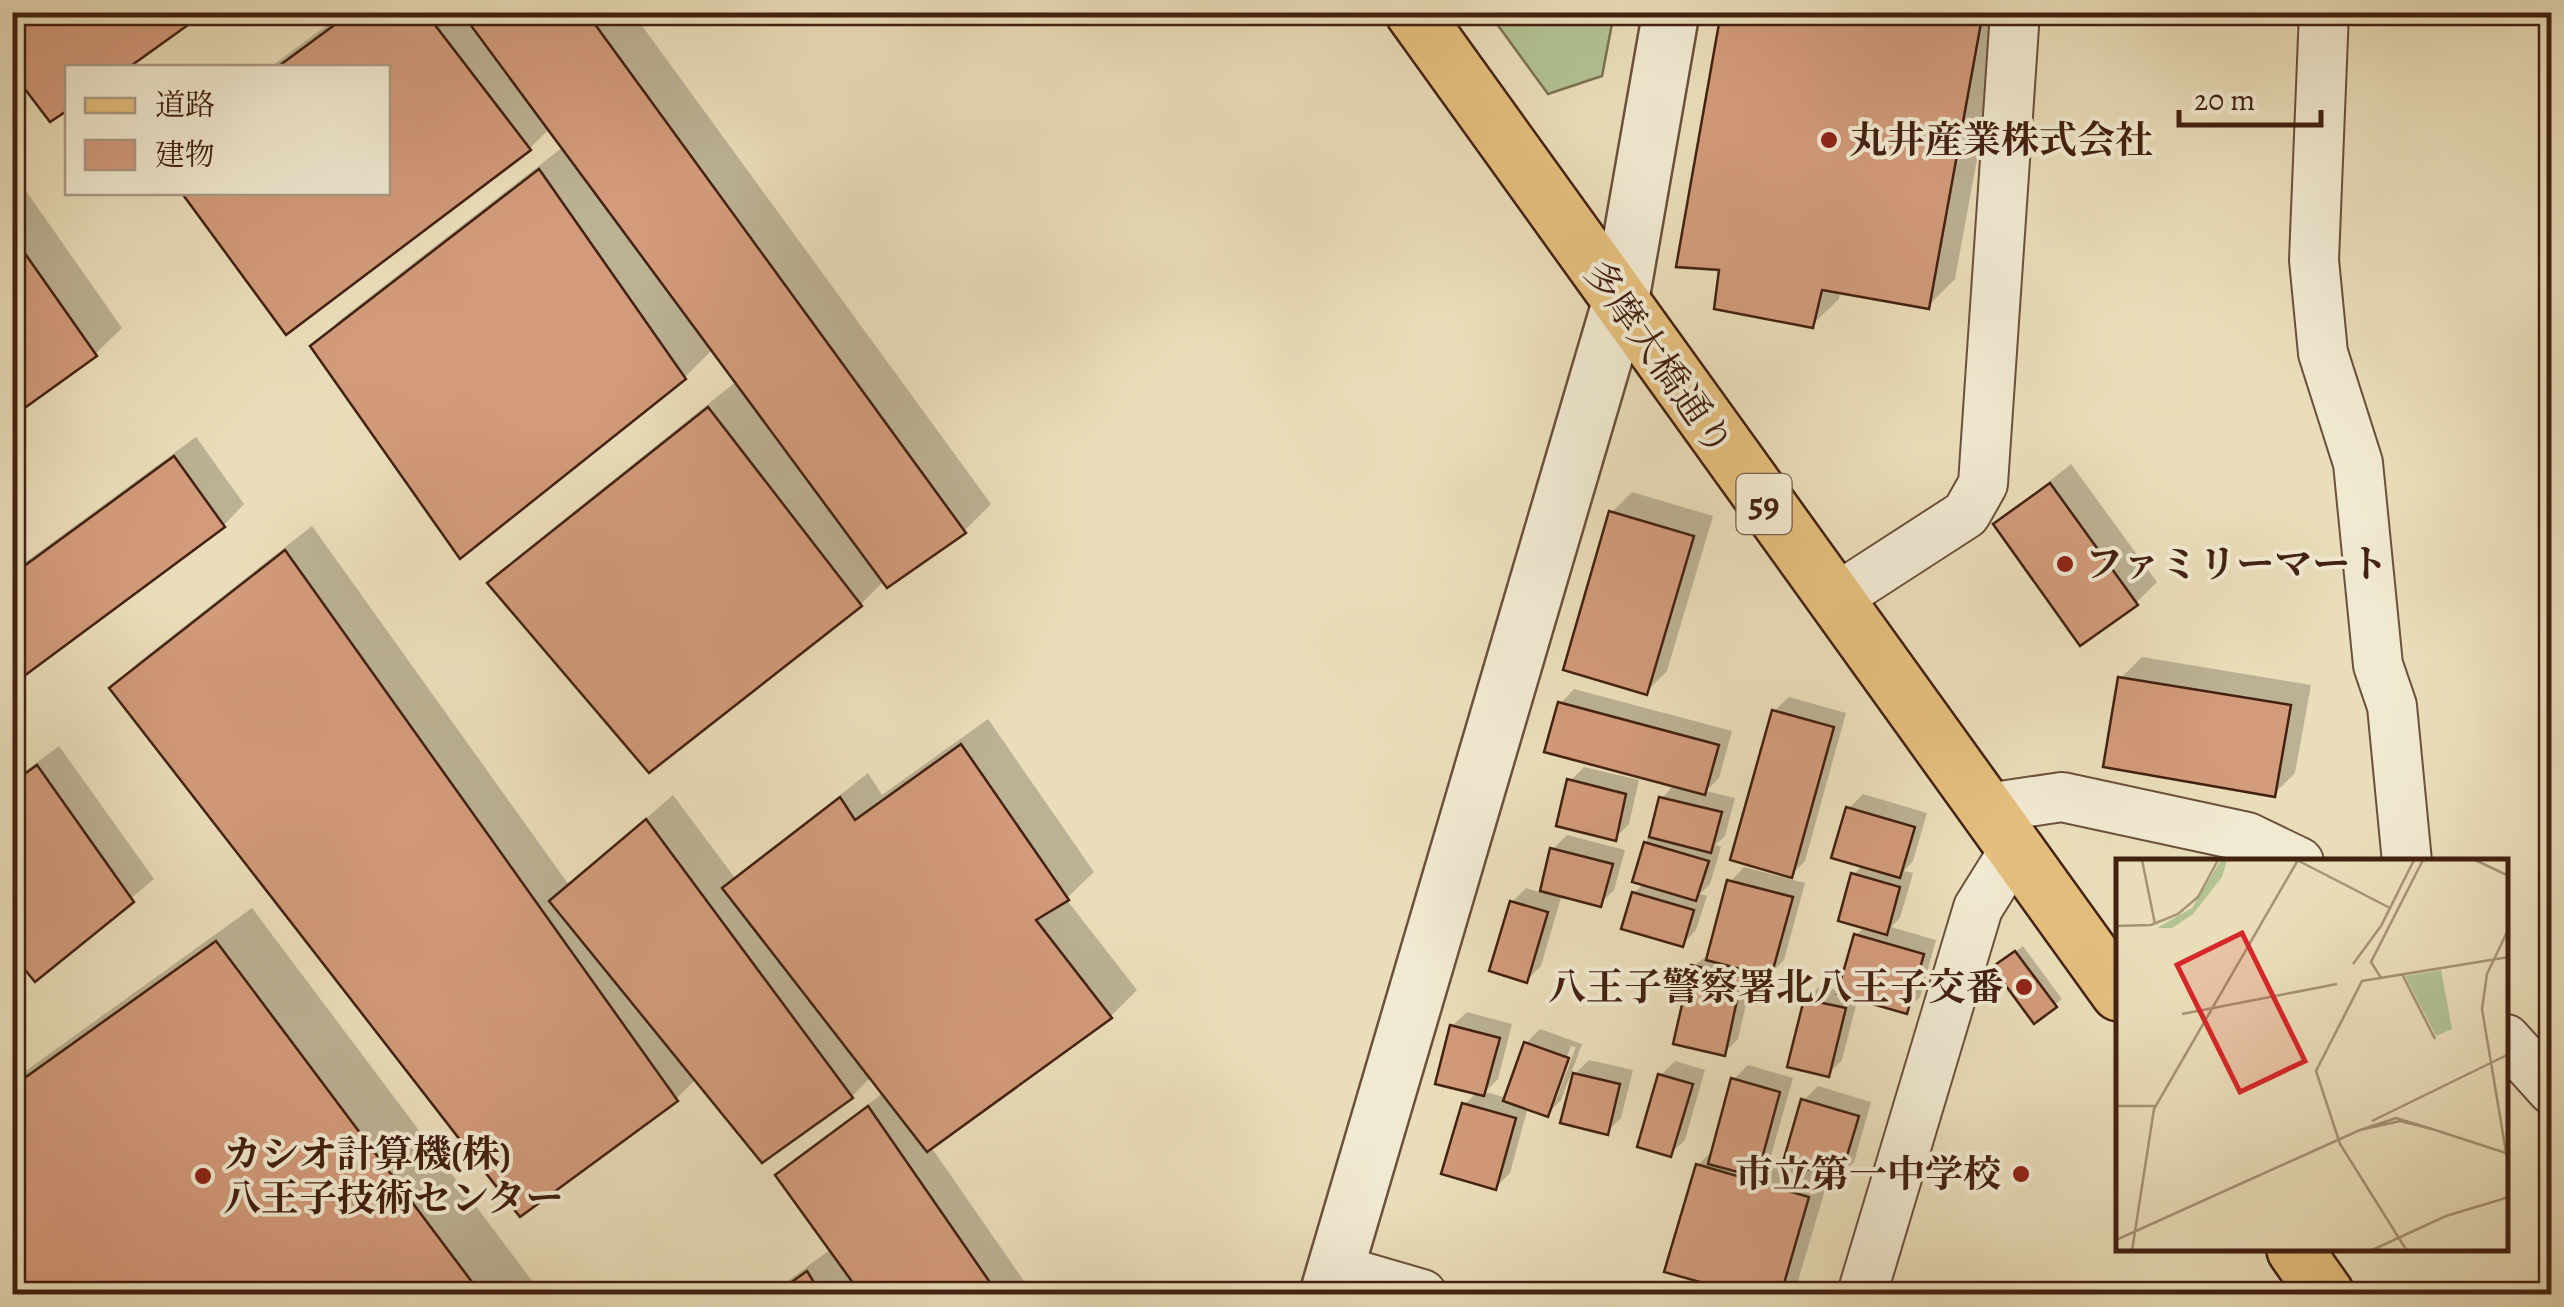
<svg xmlns="http://www.w3.org/2000/svg" width="2564" height="1307" viewBox="0 0 2564 1307" font-family="Alegreya,'Noto Serif JP',serif">
<style>
.green{fill:#b2c293;stroke:#7a7252;stroke-width:2.5}
.shadow{fill:#0003;fill-rule:evenodd}
.building{fill:#d29b7b;stroke:#432111;stroke-width:2.5}
.lines{fill:none;stroke-linecap:round;stroke-linejoin:round}
.minor-casing{stroke:#6d503b;stroke-width:52}
.tertiary-casing{stroke:#6d503b;stroke-width:60}
.primary-casing{stroke:#432111;stroke-width:60}
.minor{stroke:#f1ead2;stroke-width:48}
.tertiary{stroke:#f1ead2;stroke-width:55}
.primary{stroke:#e5bf7d;stroke-width:55}
.poi-dot{fill:#8f2418;stroke:#f1ead2;stroke-width:4}
.labels{text-anchor:middle;stroke-width:8;stroke-linejoin:round;paint-order:stroke}
.shield{fill:#f1ead2;stroke:#775d4b;stroke-width:2.5}
.shield-label{font-size:35px;font-weight:bold;fill:#432111}
.poi-label{font-size:38px;font-weight:bold;fill:#432111;stroke:#f1ead2;text-anchor:start}
.street-label{font-size:38px;fill:#432111;stroke:#f1ead2}
.inset-road{fill:none;stroke:#a79276;stroke-width:2.5}
.view{fill:#d62828;fill-opacity:0.15;stroke:#d62828;stroke-width:5}
.inset-edge{fill:none;stroke:#432111;stroke-width:5}
</style>
<rect width="100%" height="100%" fill="#eadeba"/>
<filter id="stains"><feTurbulence type="fractalNoise" baseFrequency=".002" numOctaves="4"/><feColorMatrix values="0 0 0 0 .2 0 0 0 0 .09 0 0 0 0 .02 0 0 0 .5 -.17"/></filter>
<radialGradient id="worn" r=".72"><stop offset=".6" stop-color="#630" stop-opacity="0"/><stop offset="1" stop-color="#630" stop-opacity=".3"/></radialGradient>
<!-- green -->
<path class="green" d="M1489,13H1614L1602,76L1548,94Z"/>
<!-- shadow -->
<g class="shadow">
<path d="M345,12H632L991,504L964,531L888,585L885,580L861,604L649,770L490,584L517,557L737,381L713,349L684,378L313,347L340,320L563,147L550,128L530,148L388,192V68H269Z"/>
<path d="M1724,12H2004L1955,279L1928,306L1840,291L1839,299L1812,325L1722,268Z"/>
<path d="M12,171L122,328L95,354L12,414Z"/>
<path d="M196,437L244,504L224,525L12,682V572Z"/>
<path d="M2071,464L2157,582L2136,603L1996,524Z"/>
<path d="M1632,492L1713,516L1667,671L1646,692L1611,513Z"/>
<path d="M312,526L569,885L673,795L735,878L868,773L882,795L988,719L1094,872L1066,899L1137,990L1111,1016L931,1147L1033,1294H770L831,1249L778,1176L884,1092L872,1076L852,1096L697,1078L676,1099L112,689L139,662Z"/>
<path d="M2142,657L2311,685L2295,773L2274,794L2121,678Z"/>
<path d="M1574,689L1732,731L1719,778L1706,791L1735,798L1725,836L1715,845L1721,847L1710,884L1700,894L1707,896L1696,930L1682,945L1634,893L1644,883L1646,843L1662,798L1675,784L1560,704Z"/>
<path d="M1789,697L1846,713L1805,861L1791,875L1774,711Z"/>
<path d="M59,746L154,879L35,979L12,950V781Z"/>
<path d="M1584,767L1639,780L1629,824L1615,838L1570,781Z"/>
<path d="M1863,794L1927,813L1913,861L1904,871L1913,873L1900,918L1891,927L1936,940L1920,997L1906,1011L1858,998L1842,1060L1828,1074L1806,1000L1820,986L1840,991L1856,935L1866,926L1854,874L1863,865L1849,808Z"/>
<path d="M1567,835L1625,850L1614,890L1600,904L1562,894L1541,966L1527,980L1512,902L1526,888L1542,893L1553,849Z"/>
<path d="M1744,867L1805,883L1784,960L1770,974L1754,970L1738,1039L1724,1053L1693,966L1711,953L1730,882Z"/>
<path d="M252,908L542,1294H37L12,1261V1064L20,1075Z"/>
<path d="M2023,946L2062,999L2035,1020L1995,967Z"/>
<path d="M1467,1012L1512,1024L1498,1079L1485,1092L1507,1098L1526,1043L1540,1029L1582,1044L1561,1100L1547,1114L1528,1107L1510,1173L1496,1187L1464,1105L1477,1092L1452,1026ZM1571,1046L1576,1047L1556,1100H1551Z"/>
<path d="M1589,1060L1633,1070L1621,1118L1607,1132L1575,1074Z"/>
<path d="M1675,1061L1705,1070L1685,1140L1670,1154L1661,1075Z"/>
<path d="M1748,1065L1793,1078L1770,1159L1785,1163L1803,1101L1818,1086L1871,1102L1854,1162L1839,1176L1830,1173L1798,1281L1784,1294H1752L1667,1270L1698,1165L1715,1148L1734,1079Z"/>
</g>
<!-- building -->
<g class="building">
<path d="M12,12H206L128,68H68V110L50,122L12,72Z"/>
<path d="M352,12H425L531,150L286,335L181,192H388V68H276Z"/>
<path d="M461,12H586L966,533L887,588Z"/>
<path d="M1721,12H1983L1929,309L1822,290L1813,328L1714,309L1719,270L1676,267Z"/>
<path d="M539,169L686,379L460,559L310,346Z"/>
<path d="M12,235L97,356L12,417Z"/>
<path d="M708,407L862,606L649,773L487,583Z"/>
<path d="M174,456L225,527L12,685V575Z"/>
<path d="M2050,483L2138,605L2080,646L1993,524Z"/>
<path d="M1609,511L1694,536L1647,695L1563,670Z"/>
<path d="M285,550L678,1101L520,1217L109,688Z"/>
<path d="M2118,677L2291,705L2275,797L2103,767Z"/>
<path d="M1558,702L1719,745L1705,795L1544,752Z"/>
<path d="M1772,710L1834,727L1792,878L1730,860Z"/>
<path d="M961,744L1069,900L1036,920L1112,1018L927,1152L722,888L840,797L855,820Z"/>
<path d="M37,765L134,902L35,982L12,954V783Z"/>
<path d="M1567,779L1626,794L1616,841L1556,826Z"/>
<path d="M1659,797L1722,812L1711,853L1649,837Z"/>
<path d="M1846,807L1915,827L1900,878L1831,858Z"/>
<path d="M646,819L853,1098L762,1163L549,901Z"/>
<path d="M1644,842L1709,861L1696,901L1632,882Z"/>
<path d="M1550,848L1613,864L1601,907L1540,891Z"/>
<path d="M1851,873L1900,887L1887,935L1838,921Z"/>
<path d="M1727,880L1793,897L1771,977L1706,960Z"/>
<path d="M1632,892L1694,910L1683,947L1621,929Z"/>
<path d="M1510,901L1548,912L1527,983L1489,971Z"/>
<path d="M1854,934L1924,954L1907,1014L1837,994Z"/>
<path d="M216,941L481,1294H34L12,1266V1087Z"/>
<path d="M2015,951L2057,1007L2034,1024L1992,967Z"/>
<path d="M1691,965L1742,977L1725,1056L1673,1044Z"/>
<path d="M1804,999L1846,1008L1829,1077L1787,1067Z"/>
<path d="M1450,1025L1500,1038L1484,1096L1435,1084Z"/>
<path d="M1524,1042L1569,1058L1548,1117L1503,1101Z"/>
<path d="M1573,1073L1620,1084L1608,1135L1560,1123Z"/>
<path d="M1658,1074L1693,1084L1671,1157L1637,1147Z"/>
<path d="M1731,1078L1780,1092L1757,1177L1708,1164Z"/>
<path d="M1801,1099L1859,1116L1840,1179L1783,1162Z"/>
<path d="M1462,1103L1516,1118L1496,1190L1441,1174Z"/>
<path d="M868,1106L998,1294H861L775,1175Z"/>
<path d="M1696,1164L1809,1197L1781,1294H1743L1664,1272Z"/>
<path d="M807,1271L821,1294H775Z"/>
</g>
<g class="lines">
<!-- minor casing -->
<g class="minor-casing">
<g id="minor">
<path d="M2324,12L2314,260L2323,353L2358,463L2378,665L2392,706L2407,862"/>
<path d="M1833,600L1966,514L1983,484L2015,12"/>
<path d="M1987,808L2062,797L2247,837L2299,862"/>
<path d="M2506,1039L2552,1090"/>
<path d="M1336,1269L1422,1294"/>
<path d="M1862,1294L1978,908L2016,847"/>
</g>
</g>
<!-- tertiary casing -->
<g class="tertiary-casing">
<path id="tertiary" d="M1328,1294L1620,304L1671,12"/>
</g>
<!-- primary casing -->
<g class="primary-casing">
<g id="primary">
<path d="M1413,12L2119,993"/>
<path d="M2295,1250L2326,1294"/>
</g>
</g>
<!-- minor -->
<use href="#minor" class="minor"/>
<!-- tertiary -->
<use href="#tertiary" class="tertiary"/>
<!-- primary -->
<use href="#primary" class="primary"/>
</g>
<!-- markers -->
<g class="poi-dot">
<circle cx="1829" cy="140" r="10"/>
<circle cx="2065" cy="564" r="10"/>
<circle cx="2024" cy="987" r="10"/>
<circle cx="2021" cy="1174" r="10"/>
<circle cx="203" cy="1176" r="10"/>
</g>
<g class="labels">
<!-- shield labels -->
<rect class="shield" x="1736.5" y="474" width="55" height="60" rx="8"/>
<g class="shield-label">
<text x="1764" y="516">59</text>
</g>
<!-- poi labels -->
<g class="poi-label">
<text x="1849" y="153">丸井産業株式会社</text>
<text x="2085" y="577">ファミリーマート</text>
<text x="2004" y="1000" text-anchor="end">八王子警察署北八王子交番</text>
<text x="223" y="1167">カシオ計算機(株)<tspan x="223" dy="44">八王子技術センター</tspan></text>
<text x="2001" y="1187" text-anchor="end">市立第一中学校</text>
</g>
<!-- street labels -->
<g class="street-label">
<text transform="translate(1659 358) rotate(55)" y="13">多摩大橋通り</text>
</g>
</g>
<!-- overview -->
<g transform="translate(2116 859)">
<rect width="392" height="392" fill="#eadeba"/>
<path d="M105,1H111L106,18L77,55L56,69H41L76,49ZM325,111L336,170L320,177L289,117Z" fill="#b2c293"/>
<path class="inset-road" d="M26,1L39,65M181,1L274,49M359,1L393,17M0,67L35,66L62,55L82,38L102,1M393,69L371,115L366,150L393,311M237,105L265,67L298,1M286,115L319,180M265,119L255,103L307,1M66,155L221,125M0,247H39M256,262L393,195M316,270L393,295M0,381L244,271L284,262L316,270L280,259L244,271M16,392L38,250L182,1M254,392L330,357L393,338M291,392L224,285L200,212L246,122L393,98"/>
<path class="view" d="M126,74L189,202L124,233L61,106Z"/>
<rect width="392" height="392" class="inset-edge"/>
</g>
<!-- margin -->
<rect width="2564" height="1307" fill="none" stroke="#eadeba" stroke-width="50"/>
<rect x="15" y="15" width="2534" height="1277" fill="none" stroke="#432111" stroke-width="5"/>
<rect x="25" y="25" width="2514" height="1257" fill="none" stroke="#432111" stroke-width="2.5"/>
<!-- legend -->
<rect x="65" y="65" width="325" height="130" fill="#f1ead2" stroke="#ab9a85" stroke-width="2.5"/>
<rect x="85" y="98" width="50" height="15" fill="#e5bf7d" stroke="#ab9a85" stroke-width="2.5"/>
<text x="155" y="115" font-size="30" fill="#432111">道路</text>
<rect x="85" y="140" width="50" height="30" fill="#d29b7b" stroke="#ab9a85" stroke-width="2.5"/>
<text x="155" y="165" font-size="30" fill="#432111">建物</text>
<!-- scale -->
<path d="M2179 110v15h142v-15" fill="none" stroke="#432111" stroke-width="5"/>
<text x="2194" y="110" font-size="30" fill="#432111" stroke="#f1ead2" stroke-width="8" paint-order="stroke">20 m</text>
<rect width="100%" height="100%" filter="url(#stains)"/>
<rect width="100%" height="100%" fill="url(#worn)"/>
</svg>
